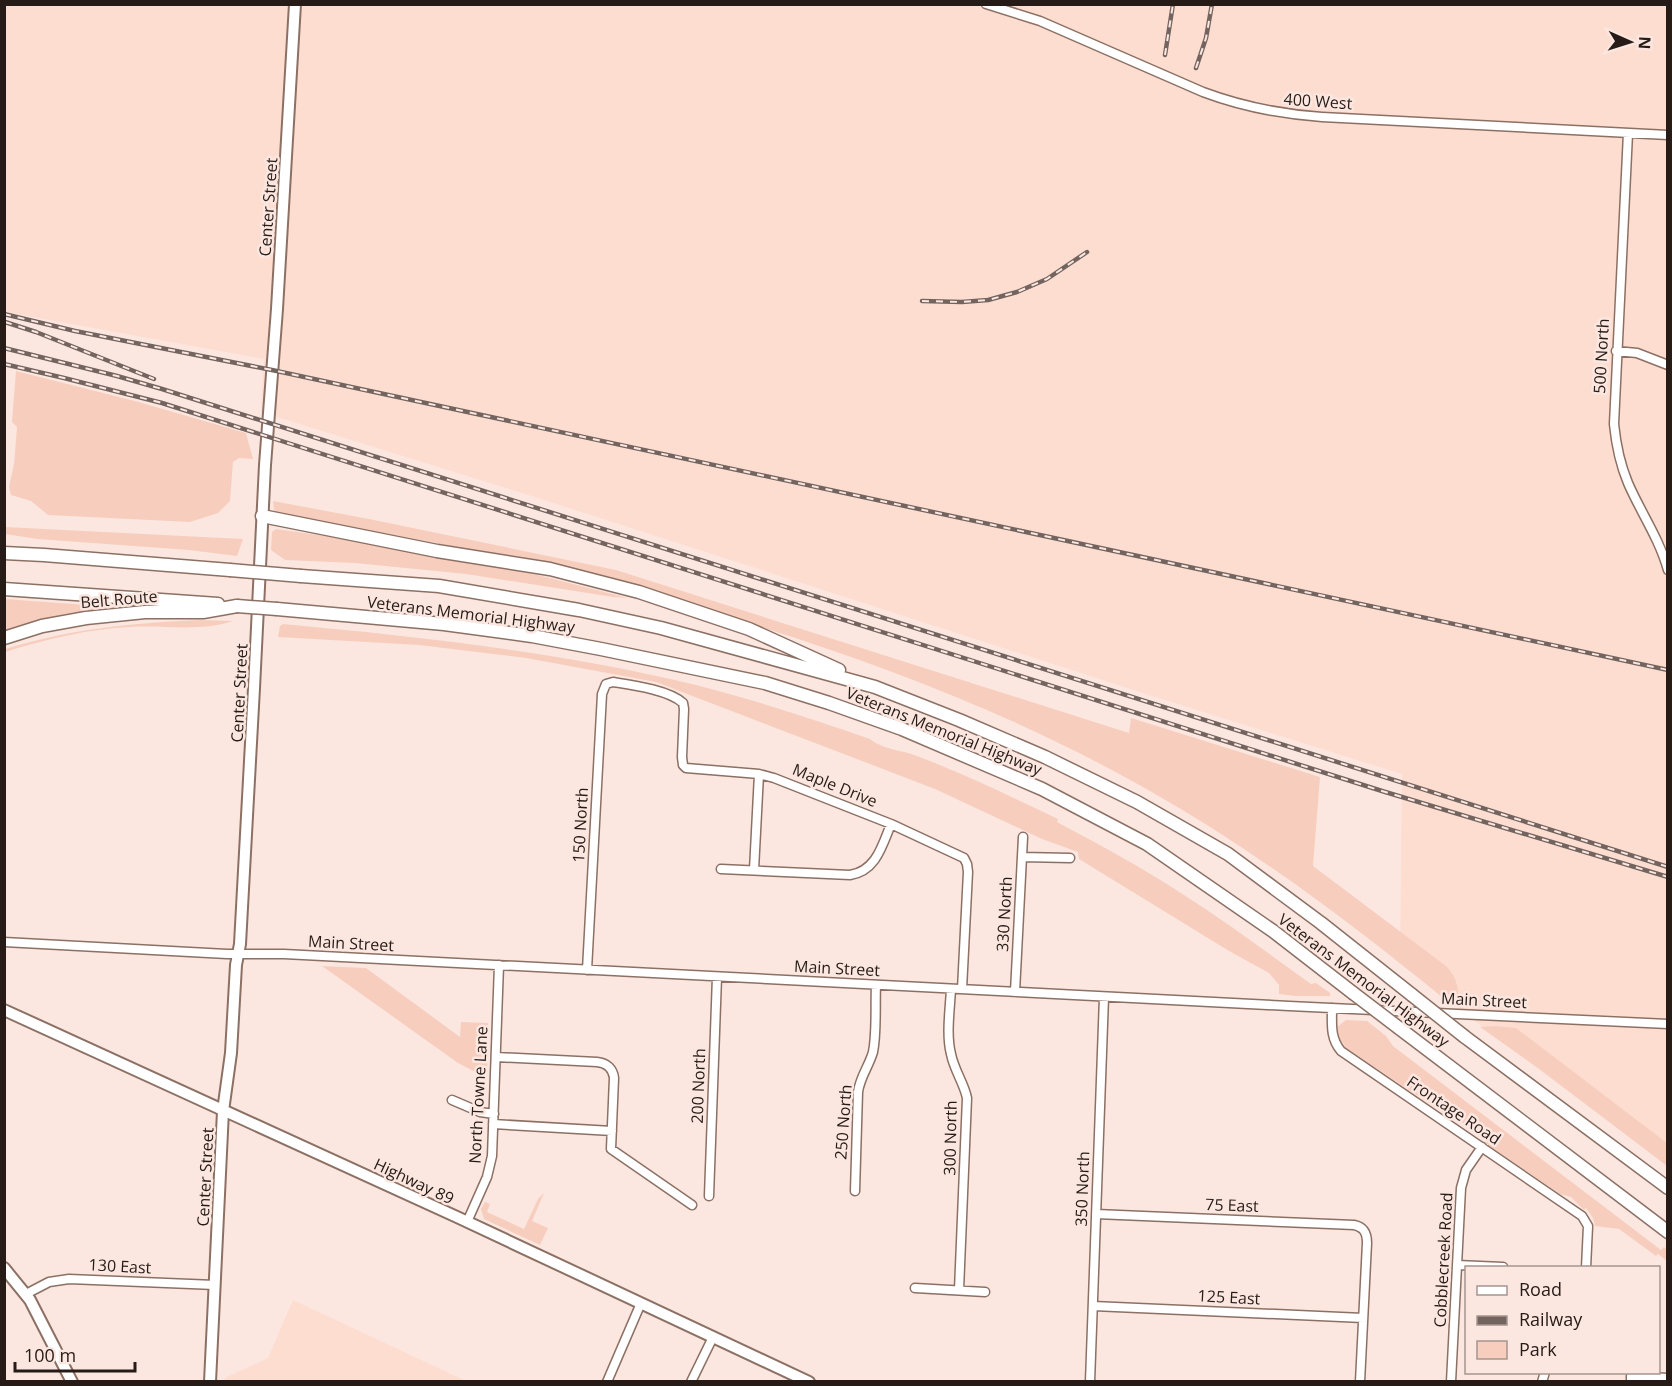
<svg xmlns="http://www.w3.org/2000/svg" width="1672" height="1386" viewBox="0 0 1672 1386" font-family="'Open Sans',sans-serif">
  <rect width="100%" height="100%" fill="#fbe7e0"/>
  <path fill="#fdddd0" d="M 4,5 L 1667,5 L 1667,1165 L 1489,1032 L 1400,962 L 1402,774 L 1146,694 L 538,498 L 261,412 L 264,359 L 5,312 Z
    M 293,1300 L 466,1381 L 225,1381 L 225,1378 L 268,1358 Z"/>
  <path fill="#f7cebe" d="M 16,371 L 135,401 L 246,433 L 253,459 L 239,458 L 233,462 L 230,501 L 218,513 L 190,522 L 48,515 L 31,501 L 11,495 L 9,487 L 14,464 L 17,427 L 12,422 Z
    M 273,501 L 369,519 L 616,570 L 1129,733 L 1131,718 L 1320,777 L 1313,866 L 1446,966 C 1454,974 1458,983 1458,995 L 1456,995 L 1452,1000 L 1448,1002 C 1354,925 1256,851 1150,791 C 981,695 795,632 608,584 C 524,562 439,541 353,528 C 340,526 283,520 276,513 C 273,510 274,505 273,501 Z
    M 5,527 L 243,539 L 237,556 L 189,550 L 37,539 L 5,534 Z
    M 276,529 L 396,546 L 534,574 L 628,598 L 613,597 L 466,574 L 355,563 L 285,560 L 271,550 L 272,532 Z
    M 5,599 L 114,607 L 64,614 L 5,630 Z
    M 201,620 L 233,621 C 201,632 164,625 131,627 C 88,629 46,639 5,652 L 5,649 C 70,629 132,623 201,620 Z
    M 283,624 C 422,637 561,652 696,685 C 755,700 813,719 870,739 C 884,750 902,750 917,756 C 965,774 1012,797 1058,819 L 1057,822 C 1100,845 1143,868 1184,895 C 1228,923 1269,954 1311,984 L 1316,983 L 1330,993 L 1330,996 L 1295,996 L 1279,994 L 1279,985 L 1269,973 L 1229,951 L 1079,859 L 1078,852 L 1042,839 L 935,789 L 656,682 L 526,658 L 419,645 L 278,637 L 280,626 Z
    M 322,966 L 366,968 L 460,1037 L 461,1022 L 488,1023 L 487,1078 L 458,1063 Z
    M 1346,1020 L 1367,1021 L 1386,1036 L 1393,1046 L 1661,1250 L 1664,1247 L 1667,1250 L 1667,1261 L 1658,1254 L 1656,1256 L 1619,1229 L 1595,1226 L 1593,1218 L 1586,1208 L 1584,1210 L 1571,1197 L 1560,1194 L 1488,1145 C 1481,1135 1470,1123 1457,1122 L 1346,1048 L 1339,1038 L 1337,1027 Z
    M 1495,1026 L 1516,1028 L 1667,1143 L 1667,1166 L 1538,1068 L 1480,1027 Z
    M 544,1193 L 532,1221 L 548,1228 L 540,1245 L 484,1219 L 481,1209 L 485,1202 L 490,1204 L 487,1212 L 524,1229 L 538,1199 Z"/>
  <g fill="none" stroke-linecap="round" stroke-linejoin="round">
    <defs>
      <path id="minor" d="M 986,4 L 1040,21 L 1203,92 C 1243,107 1279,114 1322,117 L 1668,135
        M 1628,133 L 1614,424 C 1616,444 1620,464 1628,483 C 1641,513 1659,538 1668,570
        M 1616,351 L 1637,353 L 1668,365
        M 1022,857 L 1070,858
        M 721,869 L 850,875 C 876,871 882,846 891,824
        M 754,870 L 759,774
        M 4,942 L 227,954 L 284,954 L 1289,1006 L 1668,1024
        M 587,970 L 602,694 L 606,684 L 613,682 C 632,685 669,690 683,703 L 684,709 L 682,757 L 683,765 L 686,768 L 759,774 L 774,778 L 891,824 L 964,858 L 967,864 L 968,872 L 962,989
        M 951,989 C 950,1009 946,1035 951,1054 C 954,1070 964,1083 967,1098 L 959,1290
        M 1015,992 L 1023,837
        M 1332,1008 C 1332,1024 1330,1038 1341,1051 L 1582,1216 L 1588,1226 L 1586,1268
        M 496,1057 L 597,1062 C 607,1063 613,1069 614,1078 L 611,1149 L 692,1205
        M 452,1100 L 480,1112 L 494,1114
        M 493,1124 L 612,1131
        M 855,1191 L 858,1092 C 860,1077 869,1066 873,1052 C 877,1032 875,1006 876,985
        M 709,1196 L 717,977
        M 1096,1214 L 1354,1225 C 1364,1227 1367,1233 1367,1243 L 1360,1382
        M 467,1222 L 487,1177 L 492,1156 L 499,965
        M 1457,1265 L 1503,1267
        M 915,1288 L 985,1292
        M 26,1294 L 49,1282 L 69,1279 L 215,1285
        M 1093,1306 L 1363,1318
        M 607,1382 L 641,1303
        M 691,1382 L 713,1337
        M 1090,1382 L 1104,997
        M 1451,1382 L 1461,1188 L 1466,1170 L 1482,1147
        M 1542,1382 L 1545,1372
        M 1631,1382 L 1631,1376 L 1668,1378"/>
      <path id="major" d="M 4,1010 L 457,1217 L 809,1382
        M 4,1268 L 30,1300 L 72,1382
        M 210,1382 L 223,1111 L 231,1053 L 236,965 L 240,944 L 254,688 L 265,465 L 277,309 L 295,4"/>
      <path id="highway" d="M 262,516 L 437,551 L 550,569 L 639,592 L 749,629 L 839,670
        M 4,553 L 44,555 L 230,570
        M 301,576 L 439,586 L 579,610 L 661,628 L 875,687 L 959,720 L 1045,757 L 1137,802 L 1228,854 L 1321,923 L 1412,995
        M 4,589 L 218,604
        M 277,609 L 444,624 L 532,636 L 601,649 L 765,683 L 829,703 L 902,729 L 1042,789 L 1147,844 L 1273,931 L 1353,993
        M 4,638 L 42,626 L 86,618 L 145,612 L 203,612 L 237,606
        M 1399,1028 L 1668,1232
        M 1465,1037 L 1668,1188"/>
    </defs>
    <use href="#minor" stroke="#8c7064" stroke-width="11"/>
    <use href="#major" stroke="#8c7064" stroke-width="14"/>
    <use href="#highway" stroke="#8c7064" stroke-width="15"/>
    <use href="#minor" stroke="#fff" stroke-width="8"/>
    <use href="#major" stroke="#fff" stroke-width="10"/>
    <use href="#highway" stroke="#fff" stroke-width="12"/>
    <defs>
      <path id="rail" d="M 1165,55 L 1173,4
        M 1196,68 L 1206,38 L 1212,4
        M 922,301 L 962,302 L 988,300 L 1017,292 L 1047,279 L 1087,252
        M 4,314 L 75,331 L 272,370 L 1668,670
        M 5,322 L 36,332 L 154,379
        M 4,348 L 117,376 L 162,389 L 1668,867
        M 4,364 L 64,378 L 162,403 L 1382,791 L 1668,877"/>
    </defs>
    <use href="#rail" stroke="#73645f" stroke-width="4.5"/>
    <use href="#rail" stroke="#fbe7e0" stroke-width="2" stroke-dasharray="7" stroke-linecap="butt"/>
    <defs>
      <path id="highway-bridge" d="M 230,570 L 301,576
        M 237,606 L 277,609
        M 1353,993 L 1399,1028
        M 1412,995 L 1465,1037"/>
    </defs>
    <use href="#highway-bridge" stroke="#8c7064" stroke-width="15" stroke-linecap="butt"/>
    <use href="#highway-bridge" stroke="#fff" stroke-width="12"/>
  </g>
  <g text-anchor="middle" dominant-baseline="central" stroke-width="5" stroke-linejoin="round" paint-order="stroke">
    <g font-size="16" fill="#261b16" stroke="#fbe7e0">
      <text transform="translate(1318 101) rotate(4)">400 West</text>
      <text transform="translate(268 207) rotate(-86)">Center Street</text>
      <text transform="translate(1601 356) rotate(-87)">500 North</text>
      <text transform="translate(119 599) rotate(-5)">Belt Route</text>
      <text transform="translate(471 614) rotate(7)">Veterans Memorial Highway</text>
      <text transform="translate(239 693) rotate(-87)">Center Street</text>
      <text transform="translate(944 731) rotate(22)">Veterans Memorial Highway</text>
      <text transform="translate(835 785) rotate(22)">Maple Drive</text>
      <text transform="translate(580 825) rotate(-87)">150 North</text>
      <text transform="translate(1004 914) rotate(-87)">330 North</text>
      <text transform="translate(351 943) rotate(3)">Main Street</text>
      <text transform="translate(837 968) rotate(3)">Main Street</text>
      <text transform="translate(1364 980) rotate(37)">Veterans Memorial Highway</text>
      <text transform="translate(1484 1000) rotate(3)">Main Street</text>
      <text transform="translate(698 1086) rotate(-88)">200 North</text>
      <text transform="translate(478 1095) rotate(-87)">North Towne Lane</text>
      <text transform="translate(1454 1110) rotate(34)">Frontage Road</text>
      <text transform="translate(843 1122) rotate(-86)">250 North</text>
      <text transform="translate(950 1138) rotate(-89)">300 North</text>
      <text transform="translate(205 1177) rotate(-87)">Center Street</text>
      <text transform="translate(414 1181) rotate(25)">Highway 89</text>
      <text transform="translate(1082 1189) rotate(-88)">350 North</text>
      <text transform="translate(1232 1205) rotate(2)">75 East</text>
      <text transform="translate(1443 1260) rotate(-87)">Cobblecreek Road</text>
      <text transform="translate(120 1266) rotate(3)">130 East</text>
      <text transform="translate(1229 1297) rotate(3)">125 East</text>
    </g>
  </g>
  <rect width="1672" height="1386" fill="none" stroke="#261b16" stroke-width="12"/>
  <rect x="1465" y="1266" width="195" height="108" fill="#fbe7e0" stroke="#a6958f" stroke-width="1.5"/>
  <rect x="1477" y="1286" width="30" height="9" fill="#ffffff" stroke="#a6958f" stroke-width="1.5"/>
  <text x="1519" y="1296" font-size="18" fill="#261b16">Road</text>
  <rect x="1477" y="1316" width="30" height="9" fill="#73645f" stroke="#a6958f" stroke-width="1.5"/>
  <text x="1519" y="1326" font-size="18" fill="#261b16">Railway</text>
  <rect x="1477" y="1341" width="30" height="18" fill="#f7cebe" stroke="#a6958f" stroke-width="1.5"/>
  <text x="1519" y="1356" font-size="18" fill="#261b16">Park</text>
  <g transform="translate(1630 42) rotate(93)" stroke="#fbe7e0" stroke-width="4.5" paint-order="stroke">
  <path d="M0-4.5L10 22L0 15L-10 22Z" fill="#261b16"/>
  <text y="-9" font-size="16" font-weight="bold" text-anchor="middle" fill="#261b16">N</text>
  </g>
  <path d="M15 1362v9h120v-9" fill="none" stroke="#261b16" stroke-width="3"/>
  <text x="24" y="1362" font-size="18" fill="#261b16" stroke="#fbe7e0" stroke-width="4.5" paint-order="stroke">100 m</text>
</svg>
